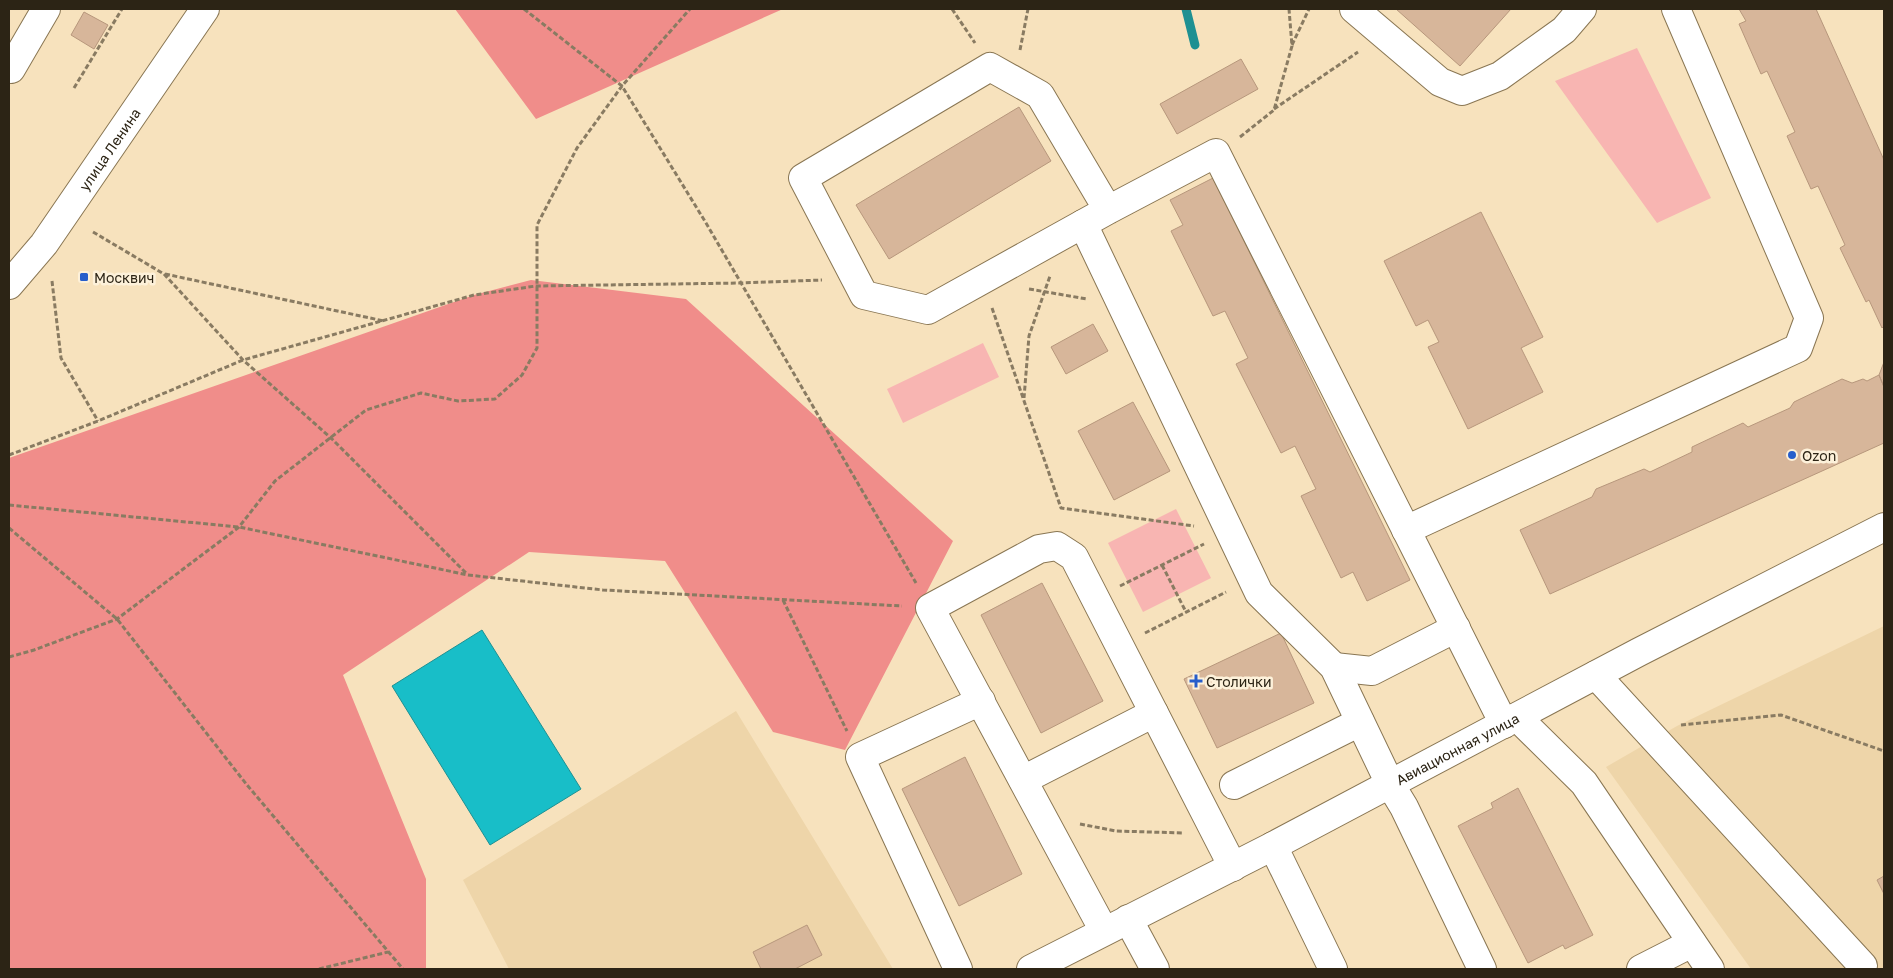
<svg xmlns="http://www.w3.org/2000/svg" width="1893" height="978" viewBox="0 0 1893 978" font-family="'Golos Text',sans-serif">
  <rect width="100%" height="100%" fill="#f7e2bd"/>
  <path fill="#eed5a9" d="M 1884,626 L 1884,969 L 1751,969 L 1606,767 L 1677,726 Z
    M 736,711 L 893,969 L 509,969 L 463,880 Z"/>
  <path fill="#f8b5b2" d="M 1637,48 L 1711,198 L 1657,223 L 1555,81 Z
    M 983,343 L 999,377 L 903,423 L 887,389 Z
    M 1176,509 L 1211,578 L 1143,612 L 1108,543 Z"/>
  <path fill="#f08d8a" d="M 455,9 L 783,9 L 536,119 Z
    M 531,280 L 686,299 L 953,541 L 845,750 L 773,732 L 665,561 L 529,552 L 343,675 L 426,879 L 426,969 L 9,969 L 9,458 L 474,295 Z"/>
  <path fill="#18bec8" stroke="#1e9092" d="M 482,630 L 581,789 L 490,845 L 392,686 Z"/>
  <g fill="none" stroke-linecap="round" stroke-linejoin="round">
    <path stroke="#1e9092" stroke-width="9" d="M 1186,9 L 1195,45"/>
  </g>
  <path fill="#d7b69a" stroke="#b7977c" d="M 1396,9 L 1511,9 L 1460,66 Z
    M 1739,9 L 1816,9 L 1884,160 L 1884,326 L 1882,328 L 1869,300 L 1866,302 L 1840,248 L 1845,245 L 1818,186 L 1811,189 L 1787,136 L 1795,132 L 1767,71 L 1761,74 L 1739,24 L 1746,21 Z
    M 84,12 L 108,25 L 94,49 L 71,35 Z
    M 1241,59 L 1258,89 L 1177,134 L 1160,104 Z
    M 1019,107 L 1051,161 L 889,259 L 856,205 Z
    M 1213,178 L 1410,580 L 1367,601 L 1353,572 L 1341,578 L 1301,496 L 1316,489 L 1295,446 L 1281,453 L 1236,364 L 1248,358 L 1225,311 L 1213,316 L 1171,231 L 1183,225 L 1170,200 Z
    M 1481,212 L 1543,337 L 1521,348 L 1543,392 L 1468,429 L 1428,347 L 1439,342 L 1428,320 L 1416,326 L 1384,261 Z
    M 1093,324 L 1108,351 L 1066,374 L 1051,347 Z
    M 1884,362 L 1884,387 L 1879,375 Z
    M 1879,375 L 1884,387 L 1884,443 L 1550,594 L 1520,530 L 1592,497 L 1596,489 L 1644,469 L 1650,472 L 1692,452 L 1692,447 L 1743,423 L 1748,427 L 1790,408 L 1794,402 L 1842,379 L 1852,383 L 1863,379 L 1867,381 Z
    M 1133,402 L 1170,471 L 1114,500 L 1078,431 Z
    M 1042,583 L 1103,701 L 1041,733 L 981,615 Z
    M 1281,633 L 1314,703 L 1217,748 L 1184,679 Z
    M 965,757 L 1022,874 L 959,906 L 902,789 Z
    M 1518,788 L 1593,935 L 1565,949 L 1563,945 L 1528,963 L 1458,826 L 1493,808 L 1491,803 Z
    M 1884,876 L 1884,894 L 1877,880 Z
    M 807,925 L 822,955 L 795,969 L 761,969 L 753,952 Z"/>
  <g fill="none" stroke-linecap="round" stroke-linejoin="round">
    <defs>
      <g id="minor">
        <path d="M 1354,9 L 1440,82 L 1462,91 L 1500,76 L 1564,30 L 1582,9"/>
        <path d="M 11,69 L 46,9"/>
        <path d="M 1108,210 L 1040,95 L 990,67 L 803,178 L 864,295 L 928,310 L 1108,210 L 1216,153 L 1504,724"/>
        <path d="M 1083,224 L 1259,593 L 1334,667 L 1390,784 L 1404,807 L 1482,969"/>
        <path d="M 1406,530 L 1798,348 L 1809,318 L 1676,9"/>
        <path d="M 1334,667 L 1372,671 L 1456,628"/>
        <path d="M 1596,675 L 1863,966 L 1861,969"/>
        <path d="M 1517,717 L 1584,783 L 1710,969"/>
        <path d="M 1023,780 L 1154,713"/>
        <path d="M 1234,785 L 1360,722"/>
        <path d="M 1273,846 L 1333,969"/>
        <path d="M 1128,919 L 1155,969"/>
        <path d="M 1104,931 L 930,608 L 1039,549 L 1057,546 L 1074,557 L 1233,867"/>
        <path d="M 958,969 L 860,757 L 981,701"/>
        <path id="s1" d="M 1031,969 L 1273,846 L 1639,652 L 1884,527"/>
        <path d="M 1641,969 L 1692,943"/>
      </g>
      <g id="major">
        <path id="s2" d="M 9,285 L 44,244 L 205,9"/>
      </g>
    </defs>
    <use href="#minor" stroke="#897653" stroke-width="30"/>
    <use href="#major" stroke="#897653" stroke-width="30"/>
    <path stroke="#897b62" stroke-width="3" stroke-dasharray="5 2.5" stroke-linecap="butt" d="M 524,9 L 622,86 L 706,223 L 916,583
      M 952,9 L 975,43
      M 1292,45 L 1309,9
      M 1020,50 L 1028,9
      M 74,88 L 122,9
      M 1274,109 L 1358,52
      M 1240,137 L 1274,110 L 1292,46 L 1289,9
      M 93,232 L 164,274 L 243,360 L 331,438 L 467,574
      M 165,274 L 384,321
      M 52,281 L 61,358 L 98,421
      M 1029,289 L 1087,299
      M 992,308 L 1061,508 L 1194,526
      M 1024,398 L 1029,336 L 1050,276
      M 9,455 L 98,421 L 243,360 L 474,295 L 536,286 L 740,283 L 822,280
      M 9,505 L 239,527 L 468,575 L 603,590 L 902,606
      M 9,528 L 117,619 L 247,785 L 403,969
      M 1162,565 L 1186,612
      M 1120,586 L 1204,544
      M 783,600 L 847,731
      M 1145,633 L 1226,592
      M 9,657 L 34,650 L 117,619 L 239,527 L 275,481 L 366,410 L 421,393 L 458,401 L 495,399 L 522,375 L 537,348 L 537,225 L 577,148 L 622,86 L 690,9
      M 1681,725 L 1781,715 L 1884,751
      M 1080,824 L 1116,831 L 1183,833
      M 319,969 L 388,952"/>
    <use href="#minor" stroke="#fff" stroke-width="28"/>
    <use href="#major" stroke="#fff" stroke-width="28"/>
  </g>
  <g fill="#275ecb" stroke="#fdf1da" stroke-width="2">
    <rect x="79" y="272" width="10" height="10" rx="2.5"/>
    <circle cx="1792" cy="455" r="5"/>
    <path d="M1193.5 673.5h5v5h5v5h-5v5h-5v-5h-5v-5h5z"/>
  </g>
  <g text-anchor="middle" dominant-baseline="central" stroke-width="5" stroke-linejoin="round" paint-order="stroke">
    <g font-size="14" fill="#2c2415" stroke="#fdf1da">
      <text stroke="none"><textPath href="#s2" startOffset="169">улица Ленина</textPath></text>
      <text stroke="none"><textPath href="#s1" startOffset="480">Авиационная улица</textPath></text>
    </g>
    <g font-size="14" fill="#2c2415" stroke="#fdf1da" text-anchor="start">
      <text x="94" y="277">Москвич</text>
      <text x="1802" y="455">Ozon</text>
      <text x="1206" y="681">Столички</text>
    </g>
  </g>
  <rect width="1893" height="978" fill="none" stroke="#2c2415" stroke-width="20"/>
</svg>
